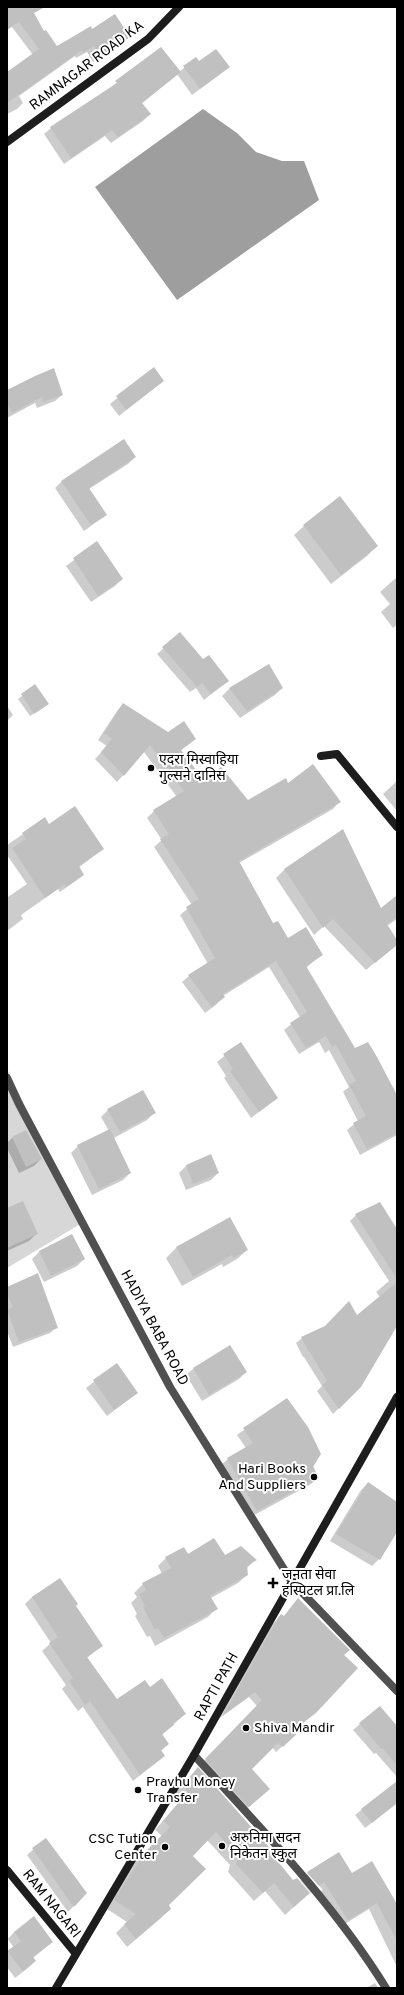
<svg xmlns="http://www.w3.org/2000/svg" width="404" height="1995" viewBox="0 0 404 1995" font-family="Overpass,'Noto Sans Devanagari',sans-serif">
  <rect width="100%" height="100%" fill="#fff"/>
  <path fill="#d7d7d7" d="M 7,1069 L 82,1223 L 7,1268 Z"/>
  <path fill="#9e9e9e" d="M 203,109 L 237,133 L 256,152 L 282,161 L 304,161 L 319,200 L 177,300 L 95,187 Z"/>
  <path fill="#0003" d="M 7,7 L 29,7 L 43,33 L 57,47 L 92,30 L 129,37 L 123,43 L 93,62 L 87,52 L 76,58 L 75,56 L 19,96 L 23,103 L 17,109 L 7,114 L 7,73 L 33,55 L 12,27 L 7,30 Z
    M 161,48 L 179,72 L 196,58 L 199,63 L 229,67 L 192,95 L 177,74 L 141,104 L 150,114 L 143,121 L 111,143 L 105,136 L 64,164 L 44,134 L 51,128 L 109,89 Z
    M 154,368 L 163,381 L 119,416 L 110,404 Z
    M 7,391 L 62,395 L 55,401 L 37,408 L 35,403 L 7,418 Z
    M 135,457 L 128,464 L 89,489 L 106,515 L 84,531 L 55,488 L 62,481 Z
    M 304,526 L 377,546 L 367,556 L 331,584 L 294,535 Z
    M 97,543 L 122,579 L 115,586 L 91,602 L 66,566 Z
    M 397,577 L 397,625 L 393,628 L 381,612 L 390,604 L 380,592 Z
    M 180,634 L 203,661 L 227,681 L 204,700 L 196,688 L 190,692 L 157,654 Z
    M 268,665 L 282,688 L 275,695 L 240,718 L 222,696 L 229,689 Z
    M 35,686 L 44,707 L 30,716 L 18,699 Z
    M 123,704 L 168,734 L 195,739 L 180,751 L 202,781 L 248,801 L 288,784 L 339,802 L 333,809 L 239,863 L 273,925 L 288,939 L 321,955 L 306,968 L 355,1050 L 397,1097 L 397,1135 L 360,1155 L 347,1130 L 358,1121 L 343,1092 L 349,1087 L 329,1050 L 325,1053 L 319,1042 L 299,1054 L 284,1030 L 300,1017 L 269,967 L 223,996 L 217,1004 L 205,1013 L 182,982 L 189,976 L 208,964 L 180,915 L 192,905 L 154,847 L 162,840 L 147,818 L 154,811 L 177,797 L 144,752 L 117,782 L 95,759 L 107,746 L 98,740 L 117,711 Z
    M 7,706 L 13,715 L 7,721 Z
    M 397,781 L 397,811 L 383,794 Z
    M 45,819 L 49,825 L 103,849 L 78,868 L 83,874 L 77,880 L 60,892 L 58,889 L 21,915 L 23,919 L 7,931 L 7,896 L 8,897 L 27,884 L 7,855 L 7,845 Z
    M 342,831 L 380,910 L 397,897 L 397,919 L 387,926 L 397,944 L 366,970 L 324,926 L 314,935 L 276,878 L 284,870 Z
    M 240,1043 L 277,1098 L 251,1118 L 224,1078 L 226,1076 L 217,1062 Z
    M 108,1110 L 154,1113 L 147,1120 L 114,1138 L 130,1173 L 123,1180 L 92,1195 L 71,1153 L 78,1146 L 109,1131 L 101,1117 Z
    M 26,1131 L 41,1159 L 34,1166 L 19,1173 L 7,1148 L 7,1143 L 12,1138 Z
    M 211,1156 L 218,1173 L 211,1180 L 186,1190 L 179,1173 L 186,1166 Z
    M 7,1209 L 36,1234 L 29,1241 L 7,1251 Z
    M 356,1215 L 397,1230 L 397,1325 L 360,1387 L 333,1414 L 317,1391 L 322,1386 L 304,1357 L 303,1357 L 296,1343 L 302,1338 L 357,1316 L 380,1297 L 376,1292 L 389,1281 L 350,1221 Z
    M 229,1218 L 247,1250 L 237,1259 L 223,1267 L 222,1264 L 182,1286 L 166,1258 L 176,1248 Z
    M 71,1235 L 84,1259 L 77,1266 L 44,1282 L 32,1259 L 39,1252 Z
    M 7,1288 L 57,1327 L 50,1333 L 13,1347 L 7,1331 Z
    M 230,1346 L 246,1372 L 239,1379 L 202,1401 L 186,1375 L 193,1369 Z
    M 117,1364 L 137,1393 L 107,1416 L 86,1388 Z
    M 287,1399 L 318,1478 L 311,1484 L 251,1517 L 221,1465 L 228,1459 L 246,1448 L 237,1435 Z
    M 368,1483 L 397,1503 L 397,1529 L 379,1559 L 372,1566 L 330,1541 L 361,1490 Z
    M 188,1555 L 224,1557 L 255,1560 L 247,1568 L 247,1575 L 238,1583 L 211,1598 L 216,1609 L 208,1617 L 155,1646 L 150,1636 L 147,1637 L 135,1616 L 137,1614 L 131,1603 L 137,1597 L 134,1593 L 143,1584 L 162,1574 L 158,1566 L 166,1558 Z
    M 60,1579 L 75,1606 L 102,1645 L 87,1658 L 116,1700 L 150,1688 L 185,1714 L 162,1735 L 168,1744 L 161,1751 L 164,1756 L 133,1781 L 83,1707 L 78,1711 L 62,1689 L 66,1685 L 42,1651 L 51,1643 L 25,1604 L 32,1597 Z
    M 295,1603 L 343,1656 L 315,1713 L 301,1725 L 297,1733 L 276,1752 L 272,1747 L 251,1769 L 263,1794 L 243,1812 L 200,1765 L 257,1706 L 249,1697 L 220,1718 L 272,1625 L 281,1615 L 284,1617 Z
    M 379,1707 L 397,1728 L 397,1777 L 376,1753 L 374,1754 L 353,1730 Z
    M 198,1769 L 293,1881 L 309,1893 L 285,1915 L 265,1891 L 254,1901 L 228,1872 L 230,1865 L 207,1840 L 192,1856 L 162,1917 L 127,1947 L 116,1933 L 127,1922 L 107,1909 L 136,1861 L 162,1836 L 155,1830 L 180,1801 L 176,1796 L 176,1792 Z
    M 397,1782 L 397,1803 L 365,1828 L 355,1815 Z
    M 45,1839 L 86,1893 L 68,1912 L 27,1855 Z
    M 339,1854 L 351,1875 L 397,1907 L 397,1967 L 369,1909 L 340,1927 L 317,1888 L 311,1893 L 300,1880 L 307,1874 L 321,1891 L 323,1890 L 307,1873 Z
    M 14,1932 L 52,1942 L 33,1958 L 35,1961 L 28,1968 L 15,1978 L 7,1967 L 7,1953 L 14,1948 L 8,1939 Z
    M 375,1983 L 378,1988 L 366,1988 Z"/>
  <path fill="#c0c0c0" d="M 7,7 L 45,7 L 34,13 L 44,31 L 46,30 L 57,46 L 91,26 L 92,29 L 115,14 L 130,37 L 99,56 L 94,46 L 83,53 L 82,50 L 7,103 L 7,72 L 39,49 L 19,22 L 7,29 Z
    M 161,47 L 181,72 L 142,103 L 151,114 L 118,137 L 112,130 L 71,158 L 50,127 L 117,83 L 115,81 Z
    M 216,49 L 230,67 L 200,89 L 183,66 L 196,57 L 199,61 Z
    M 154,367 L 164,381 L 126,410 L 116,396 Z
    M 54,368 L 63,395 L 43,402 L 42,397 L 12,413 L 7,403 L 7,390 L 35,376 Z
    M 124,439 L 136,457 L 89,488 L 107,515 L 91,525 L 61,481 Z
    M 340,496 L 378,546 L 341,575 L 303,525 Z
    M 97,541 L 123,579 L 98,596 L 73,558 Z
    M 180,632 L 203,659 L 209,655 L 229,681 L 211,694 L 202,683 L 197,687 L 162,647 Z
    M 269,664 L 283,688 L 247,711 L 229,688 Z
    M 35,684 L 49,704 L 34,714 L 21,694 Z
    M 123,703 L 168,732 L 184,721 L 196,739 L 181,750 L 203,779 L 221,767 L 248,800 L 286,778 L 288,783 L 313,764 L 341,802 L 239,861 L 273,923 L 278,921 L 288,938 L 306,927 L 323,955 L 306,966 L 355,1048 L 368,1042 L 377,1057 L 397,1095 L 397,1133 L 367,1149 L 353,1123 L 366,1116 L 349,1085 L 356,1081 L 336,1045 L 332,1047 L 326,1036 L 306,1048 L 290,1023 L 307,1012 L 276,961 L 223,994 L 225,997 L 212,1007 L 188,975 L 215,958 L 186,907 L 199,899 L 160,839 L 169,834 L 153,810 L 184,791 L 150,745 L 124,776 L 101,752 L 112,739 L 104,733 Z
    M 75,806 L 104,849 L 79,866 L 84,875 L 66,887 L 65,884 L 45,898 L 12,848 L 26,839 L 22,833 L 45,817 L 49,824 Z
    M 343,829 L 381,908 L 397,895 L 397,917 L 387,924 L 397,940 L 397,945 L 375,963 L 333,919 L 323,928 L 284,869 Z
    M 241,1042 L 278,1098 L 259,1112 L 230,1071 L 233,1069 L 223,1054 Z
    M 143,1090 L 156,1113 L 120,1132 L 107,1109 Z
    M 110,1129 L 131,1173 L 99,1189 L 77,1145 Z
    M 26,1130 L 42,1159 L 26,1167 L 12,1137 Z
    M 211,1154 L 219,1173 L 193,1184 L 186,1165 Z
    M 23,1201 L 38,1234 L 7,1248 L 7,1208 Z
    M 380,1202 L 397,1229 L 397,1279 L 355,1214 Z
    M 230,1217 L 248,1250 L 234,1258 L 232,1255 L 193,1277 L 176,1247 Z
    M 72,1234 L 85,1259 L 51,1276 L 39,1251 Z
    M 38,1273 L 58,1328 L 19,1342 L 7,1310 L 13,1307 L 7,1294 L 7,1287 Z
    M 397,1282 L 397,1326 L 361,1387 L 339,1409 L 322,1385 L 327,1381 L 310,1352 L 309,1352 L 301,1337 L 325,1326 L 349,1301 L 357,1315 Z
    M 230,1345 L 247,1372 L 209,1395 L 193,1368 Z
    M 117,1363 L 138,1393 L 114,1410 L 93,1380 Z
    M 287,1398 L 308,1427 L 321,1454 L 313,1467 L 319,1478 L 257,1511 L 227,1458 L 253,1443 L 243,1428 Z
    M 368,1482 L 397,1502 L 397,1532 L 380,1560 L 336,1534 Z
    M 214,1538 L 225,1555 L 241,1546 L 257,1560 L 247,1566 L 248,1575 L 210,1596 L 218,1609 L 164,1638 L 158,1628 L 155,1630 L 143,1607 L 145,1606 L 139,1594 L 146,1590 L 142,1583 L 171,1568 L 165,1557 L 184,1547 L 188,1554 Z
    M 60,1578 L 78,1604 L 76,1606 L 103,1646 L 87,1657 L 117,1699 L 145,1680 L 150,1687 L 162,1678 L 186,1714 L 173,1723 L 174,1725 L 162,1734 L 169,1744 L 161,1750 L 165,1756 L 140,1775 L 90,1701 L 85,1705 L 69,1681 L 73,1678 L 49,1643 L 58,1637 L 32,1597 Z
    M 298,1598 L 350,1650 L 344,1655 L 358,1668 L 316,1713 L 301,1724 L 304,1727 L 283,1747 L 278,1743 L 252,1769 L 270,1789 L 249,1807 L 205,1759 L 262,1700 L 255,1692 L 223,1715 L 278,1618 L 281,1614 L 284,1616 Z
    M 380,1706 L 397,1726 L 397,1765 L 382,1748 L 381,1749 L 359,1723 Z
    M 198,1767 L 277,1856 L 275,1858 L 293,1880 L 297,1878 L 310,1893 L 294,1907 L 274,1883 L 263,1893 L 236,1864 L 238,1856 L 216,1832 L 193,1856 L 206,1869 L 169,1905 L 171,1909 L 136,1939 L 124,1924 L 136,1914 L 114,1900 L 145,1852 L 170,1827 L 163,1821 L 188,1792 L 183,1785 Z
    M 397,1781 L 397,1803 L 372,1823 L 361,1809 Z
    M 46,1838 L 87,1893 L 74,1907 L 32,1848 Z
    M 339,1852 L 352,1873 L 372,1861 L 397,1904 L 397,1941 L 377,1903 L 348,1920 L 324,1882 L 319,1886 L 307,1872 Z
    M 34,1916 L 53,1942 L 33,1957 L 36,1961 L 23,1971 L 7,1951 L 21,1941 L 14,1932 Z"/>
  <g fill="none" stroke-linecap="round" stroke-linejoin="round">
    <path stroke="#505050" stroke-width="8" d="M 7,1078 L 19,1104 L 170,1387 L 292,1582 L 397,1691
      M 194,1755 C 263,1831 332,1901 386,1988"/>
    <path stroke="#1d1d1d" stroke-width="8" d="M 7,142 L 148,39 L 179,7
      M 321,756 L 337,754 L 397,827
      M 7,1870 L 76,1954
      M 56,1988 L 194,1755 L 397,1397"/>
  </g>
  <g fill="#000" stroke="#fff" stroke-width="1.5">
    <circle cx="151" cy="768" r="4"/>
    <circle cx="314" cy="1477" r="4"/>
    <path d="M271 1577h4v4h4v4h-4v4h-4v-4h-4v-4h4z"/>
    <circle cx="246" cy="1728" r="4"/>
    <circle cx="138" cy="1790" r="4"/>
    <circle cx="222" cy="1846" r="4"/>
    <circle cx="165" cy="1847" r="4"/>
  </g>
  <g text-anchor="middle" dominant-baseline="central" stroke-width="4" stroke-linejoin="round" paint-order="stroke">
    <g font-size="14" fill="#000" stroke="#fff">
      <text transform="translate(87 66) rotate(-37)">RAMNAGAR ROAD KA</text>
      <text transform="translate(154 1328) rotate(62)">HADIYA BABA ROAD</text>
      <text transform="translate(217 1687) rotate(-61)">RAPTI PATH</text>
      <text transform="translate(51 1904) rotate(51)">RAM NAGARI</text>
    </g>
    <g font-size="14" fill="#000" stroke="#fff" text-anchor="start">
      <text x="159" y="760">एदरा मिस्वाहिया<tspan x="159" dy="16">गुल्सने दानिस</tspan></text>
      <text x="306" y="1469" text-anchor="end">Hari Books<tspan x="306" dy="16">And Suppliers</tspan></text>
      <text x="282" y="1575">जनता सेवा<tspan x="282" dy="16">हस्पिटल प्रा.लि</tspan></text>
      <text x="254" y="1728">Shiva Mandir</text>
      <text x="146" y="1782">Pravhu Money<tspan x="146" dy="16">Transfer</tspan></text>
      <text x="230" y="1838">अरुनिमा सदन<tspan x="230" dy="16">निकेतन स्कुल</tspan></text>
      <text x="157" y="1839" text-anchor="end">CSC Tution<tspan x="157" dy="16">Center</tspan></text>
    </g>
  </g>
  <rect width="404" height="1995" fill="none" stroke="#000000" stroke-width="16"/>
</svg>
